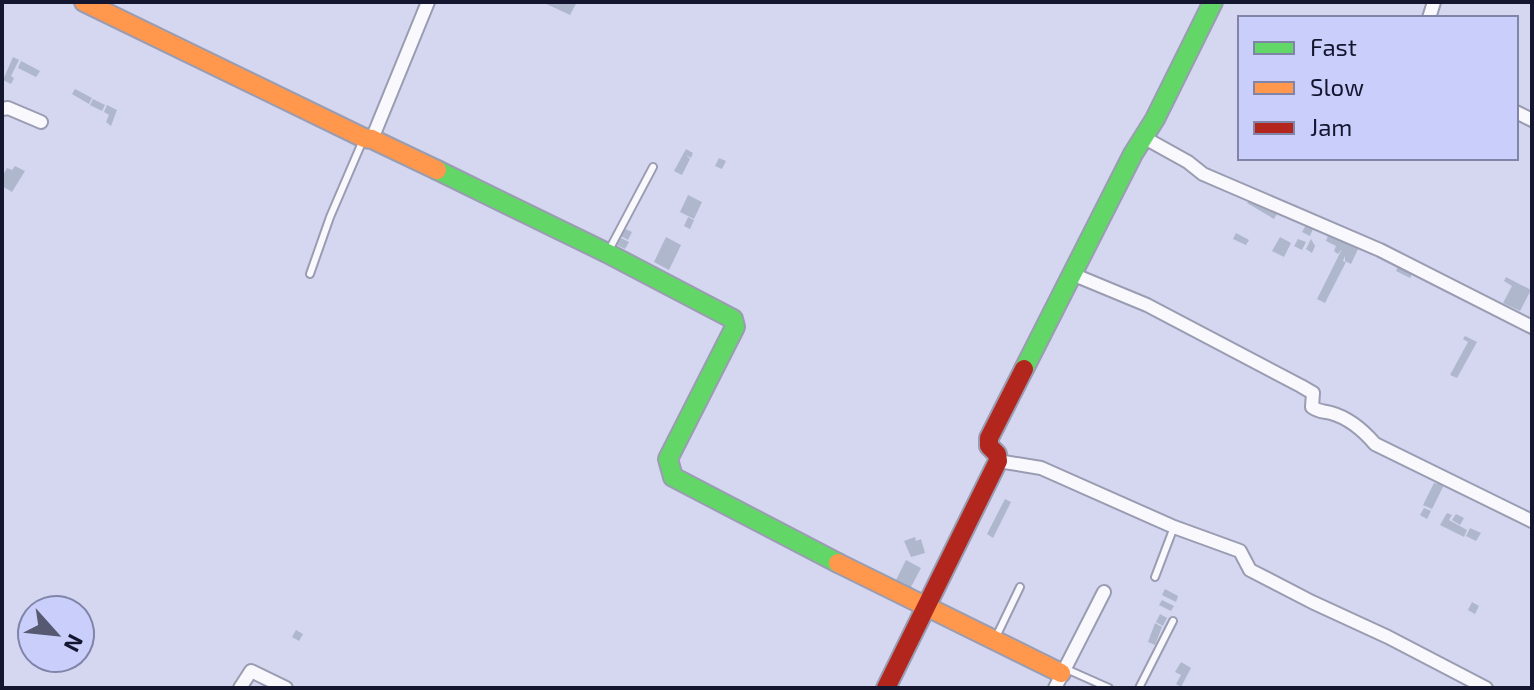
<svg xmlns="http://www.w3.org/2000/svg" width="1534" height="690" viewBox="0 0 1534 690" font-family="'Exo 2',sans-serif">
  <rect width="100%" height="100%" fill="#d4d7ef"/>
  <path fill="#afb7cd" d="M 542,2 L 561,2 L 568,7 L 561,2 L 577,2 L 570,15 Z
    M 13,57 L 19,60 L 11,76 L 14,78 L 11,84 L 3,80 Z
    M 21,61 L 40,71 L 36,77 L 18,68 Z
    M 75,89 L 92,98 L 89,104 L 72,94 Z
    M 93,99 L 105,105 L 102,111 L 90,105 Z
    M 107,105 L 117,110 L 111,126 L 106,122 L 109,115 L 104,112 Z
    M 686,149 L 693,153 L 691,158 L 686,155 L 690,159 L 682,175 L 674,171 Z
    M 719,158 L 726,161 L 722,169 L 715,166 Z
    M 15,166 L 25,171 L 12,192 L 2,186 L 2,177 L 7,168 L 12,170 Z
    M 688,195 L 702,202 L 694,219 L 680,212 Z
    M 1250,199 L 1278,212 L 1274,219 L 1247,203 Z
    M 688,217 L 694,220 L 690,229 L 684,226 Z
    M 1306,225 L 1313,229 L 1310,236 L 1302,232 Z
    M 623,228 L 632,232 L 628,240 L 619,235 Z
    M 1236,233 L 1249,240 L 1246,245 L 1233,239 Z
    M 1329,233 L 1359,247 L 1351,264 L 1345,261 L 1345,256 L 1343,261 L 1346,262 L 1325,303 L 1317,299 L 1342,249 L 1338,254 L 1334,251 L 1336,246 L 1326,241 Z
    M 666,237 L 681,245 L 669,270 L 654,262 Z
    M 1280,237 L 1291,243 L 1284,257 L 1272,251 Z
    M 621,238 L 629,242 L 625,249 L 617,245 Z
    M 1298,239 L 1306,242 L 1302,250 L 1294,246 Z
    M 1311,239 L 1315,246 L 1312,253 L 1306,249 Z
    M 1399,264 L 1414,271 L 1410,278 L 1396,271 Z
    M 1506,277 L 1531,290 L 1520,311 L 1503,303 L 1512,286 L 1504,281 Z
    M 1465,336 L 1477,342 L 1457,378 L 1450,375 L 1468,342 L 1463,339 Z
    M 1439,480 L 1445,483 L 1432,509 L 1423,505 L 1434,483 L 1437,484 Z
    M 1005,499 L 1011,502 L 993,538 L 987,534 Z
    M 1424,508 L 1431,511 L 1427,519 L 1420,515 Z
    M 1447,513 L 1452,515 L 1449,520 L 1467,530 L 1464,537 L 1440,525 Z
    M 1456,514 L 1464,518 L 1460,525 L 1452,520 Z
    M 1470,528 L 1481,533 L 1476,541 L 1466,536 Z
    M 915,537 L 916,541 L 921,539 L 925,553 L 911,557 L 904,541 Z
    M 906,560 L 921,568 L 910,589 L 895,582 Z
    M 1165,589 L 1178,596 L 1176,602 L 1162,595 Z
    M 1162,600 L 1174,606 L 1171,611 L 1159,605 Z
    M 1472,602 L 1479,606 L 1475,614 L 1468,610 Z
    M 1160,614 L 1167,618 L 1163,626 L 1156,622 Z
    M 1155,623 L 1162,627 L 1155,645 L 1148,642 Z
    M 296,630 L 303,634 L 299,641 L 292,637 Z
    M 1181,662 L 1191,668 L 1181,687 L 1176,684 L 1181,675 L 1175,672 Z"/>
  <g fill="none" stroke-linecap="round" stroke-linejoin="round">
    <defs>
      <path id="lane" d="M 609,250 L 653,167
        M 310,274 L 330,217 L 363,140
        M 1155,577 L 1174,527
        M 996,637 L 1020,587
        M 1064,668 L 1109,688
        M 1139,688 L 1173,621"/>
      <path id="street" d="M 1429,18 L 1434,2
        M 2,109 L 8,108 L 41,122
        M 1516,112 L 1532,120
        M 1143,137 L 1188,162 L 1203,174 L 1380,250 L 1532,327
        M 372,139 L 428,2
        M 1072,274 L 1147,305 L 1301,386 L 1313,393 L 1312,407 C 1319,412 1323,411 1331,413 C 1349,418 1363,430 1375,444 L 1532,521
        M 998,461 L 1041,468 L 1174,527 L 1240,551 L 1250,570 L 1312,602 L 1388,637 L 1486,688
        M 240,688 L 251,671 L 286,688
        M 1055,688 L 1104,592"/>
      <path id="fast" d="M 437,170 L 607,253 L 733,319 L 735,327 L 668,459 L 673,477 L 838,563
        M 1024,369 L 1133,154 L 1155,119 L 1213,2"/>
      <path id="slow" d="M 84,2 L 364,138 L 372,139 L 437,170
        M 838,563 L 1061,673"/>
      <path id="jam" d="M 886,688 L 998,461 L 997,454 L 989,446 L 989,438 L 1024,369"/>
    </defs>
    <use href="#lane" stroke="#9a9cb2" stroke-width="10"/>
    <use href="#street" stroke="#9a9cb2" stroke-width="16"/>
    <use href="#fast" stroke="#9a9cb2" stroke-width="22"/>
    <use href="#slow" stroke="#9a9cb2" stroke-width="22"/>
    <use href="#jam" stroke="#9a9cb2" stroke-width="22"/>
    <use href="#lane" stroke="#f9f9fd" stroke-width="6"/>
    <use href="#street" stroke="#f9f9fd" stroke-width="12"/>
    <use href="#fast" stroke="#63d668" stroke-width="18"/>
    <use href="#slow" stroke="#ff974d" stroke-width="18"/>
    <use href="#jam" stroke="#b3261e" stroke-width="18"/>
  </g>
  <rect width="1534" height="690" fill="none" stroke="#14152f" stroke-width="8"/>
  <rect x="1238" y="16" width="280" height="144" fill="#c9cefa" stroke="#8184a9" stroke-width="2"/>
  <rect x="1254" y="42" width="40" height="12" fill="#63d668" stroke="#8184a9" stroke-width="2"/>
  <text x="1310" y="56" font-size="24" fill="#14152f">Fast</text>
  <rect x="1254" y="82" width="40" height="12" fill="#ff974d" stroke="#8184a9" stroke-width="2"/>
  <text x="1310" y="96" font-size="24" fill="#14152f">Slow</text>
  <rect x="1254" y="122" width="40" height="12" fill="#b3261e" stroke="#8184a9" stroke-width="2"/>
  <text x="1310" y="136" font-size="24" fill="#14152f">Jam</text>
  <g transform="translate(56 634) rotate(117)"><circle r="38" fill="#c9cefa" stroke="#8184a9" stroke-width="2"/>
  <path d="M0-6L14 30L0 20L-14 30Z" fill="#575972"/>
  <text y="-12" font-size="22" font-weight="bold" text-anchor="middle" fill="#14152f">N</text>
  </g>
</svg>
